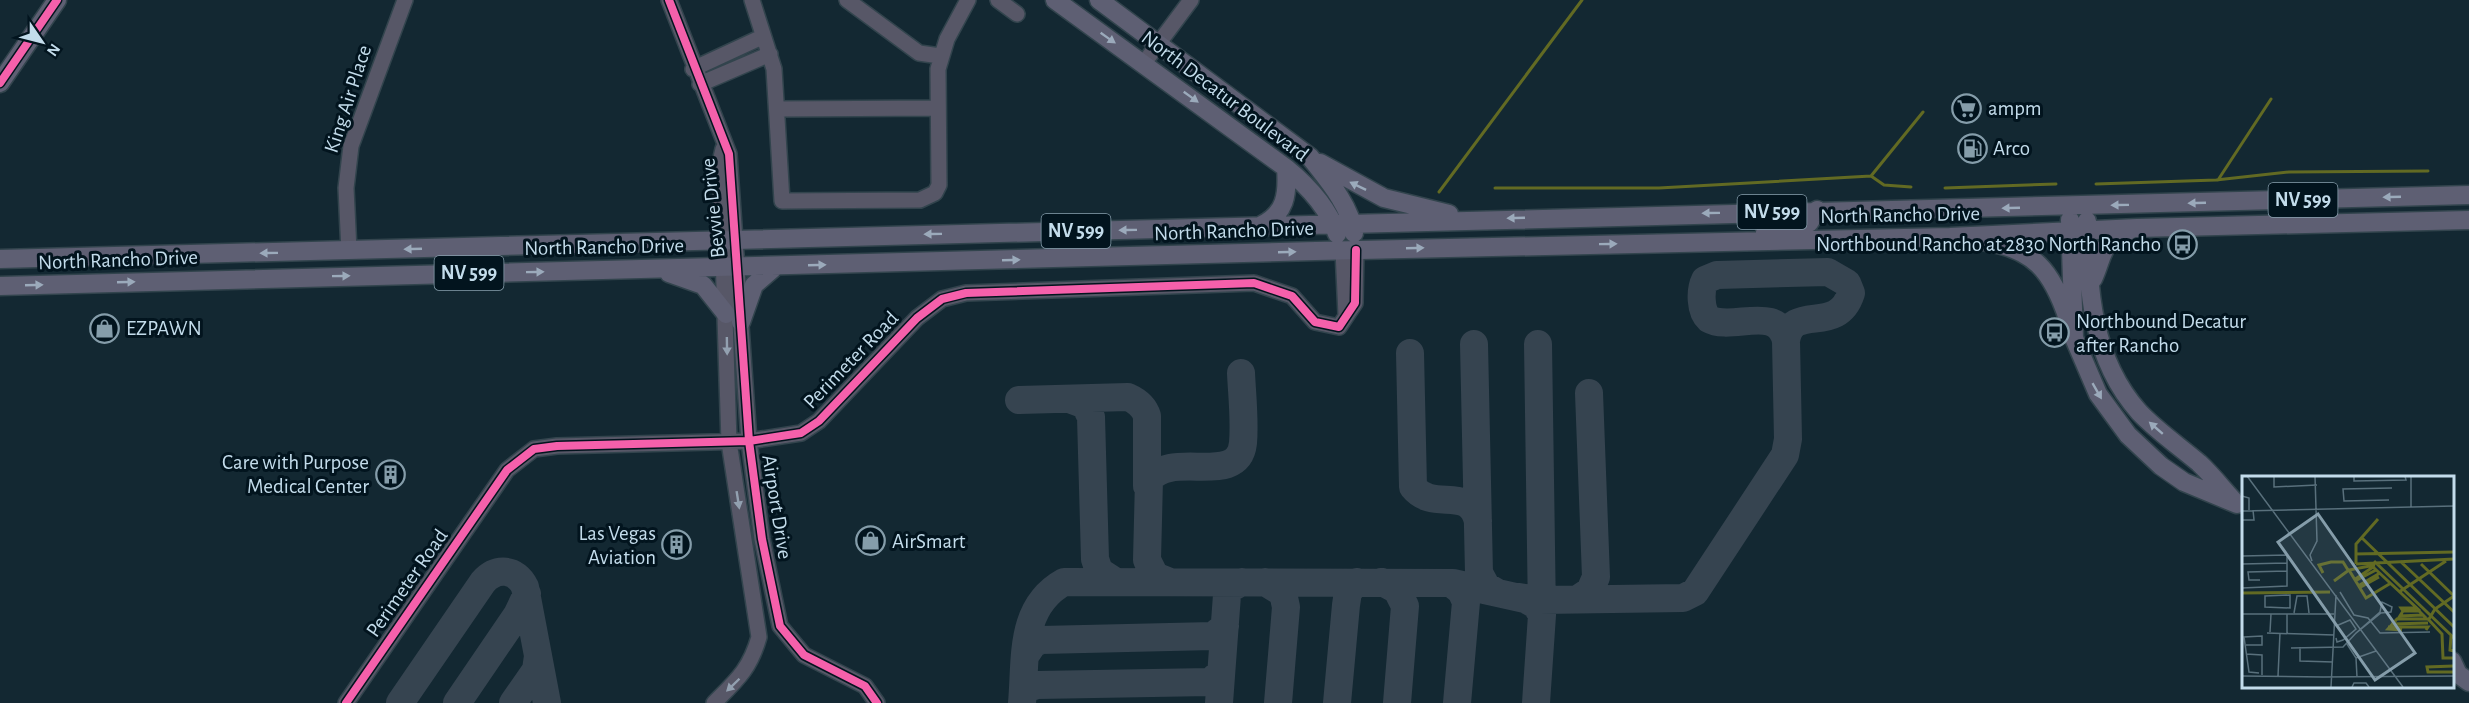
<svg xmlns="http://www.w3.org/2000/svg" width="2469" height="703" viewBox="0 0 2469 703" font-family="'Alegreya Sans',sans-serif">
  <rect width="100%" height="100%" fill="#132832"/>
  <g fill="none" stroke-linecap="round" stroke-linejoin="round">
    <path stroke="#626a23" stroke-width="3" d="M 1871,176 L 1884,185 L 1911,187
      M 2218,180 L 2271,99
      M 2096,184 L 2216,180 L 2289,172 L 2428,171
      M 1495,188 L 1659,188 L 1871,176 L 1923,112
      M 1945,188 L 2056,184
      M 1439,192 L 1582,0"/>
    <path stroke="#364450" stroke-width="28" d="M 1474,344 L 1479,573 L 1486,586 L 1498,593
      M 1538,344 L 1542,615
      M 1410,353 L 1413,487 C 1434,513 1468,484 1478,521
      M 1069,399 L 1085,405 L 1091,417 L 1095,559 L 1099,571 L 1116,582
      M 1019,400 L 1128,397 C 1137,401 1144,406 1147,416 L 1147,486
      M 1170,582 L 1155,576 L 1147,560 L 1149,480 C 1171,449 1238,488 1243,443 C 1245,420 1242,395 1241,373
      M 1265,582 L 1283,593 L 1286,607 L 1278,703
      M 1382,582 L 1397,590 L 1405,606 L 1397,703
      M 1451,583 L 1461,591 L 1466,602 L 1457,703
      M 1518,597 L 1542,600 L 1683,598 L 1695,592 L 1785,455 L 1788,439 L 1786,341 C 1792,301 1837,337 1851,293 L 1847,283 L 1828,272 L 1717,275 L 1705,280 C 1700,290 1700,311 1709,319 C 1732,332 1778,303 1786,341
      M 1578,599 L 1590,591 L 1596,577 L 1589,393
      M 1027,653 L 1033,644 L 1041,640 L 1213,636 L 1225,626
      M 1023,695 L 1028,688 L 1037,685 L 1210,682 L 1221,672
      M 400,703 L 483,582 C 496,567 516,568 525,587 L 547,703
      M 457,703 L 517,615 L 527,594
      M 513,703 L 536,670 L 538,656
      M 1022,703 C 1026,658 1019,607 1064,582 L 1453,583 L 1525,599 L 1536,605 L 1542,615 L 1536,703
      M 1219,703 L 1227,595 L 1231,588 L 1242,582
      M 1337,703 L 1346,605 L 1348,592 L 1357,582"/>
    <defs>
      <path id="minor" d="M 669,0 L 729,154 L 749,441 L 762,539 L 780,626 L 804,655 L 865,686 L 877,703
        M 752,0 L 774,69 L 782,201 L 920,200 L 935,193 L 939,185 L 938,69 L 947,39 L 968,0
        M 847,0 L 919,53 L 940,56
        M 998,0 L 1017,14
        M 1144,63 L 1191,0
        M 693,69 L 762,37
        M 700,84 L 770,54
        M 777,109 L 938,108
        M 1343,250 L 1346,315
        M 349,251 L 346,188 L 351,146 L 405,0
        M 346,703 L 507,470 L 534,449 L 557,446 L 749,441 L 801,433 L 819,421 L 917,318 L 942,299 L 966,293 L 1254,283 L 1292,296 L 1315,322 L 1339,327 L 1355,303 L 1356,250
        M 714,703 C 737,680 750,669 759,637 L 729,442 L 720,162 L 723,149"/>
      <path id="major" d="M 1055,0 L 1286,168 C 1308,186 1328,207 1337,234
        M 1099,0 L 1310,157 C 1327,179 1350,205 1354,233
        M 0,83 L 57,0
        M 1320,163 L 1384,198 L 1449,214
        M 2070,220 L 2074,338 L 2098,394 L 2128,435 L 2161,466 L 2184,482 L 2237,504
        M 2087,221 C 2088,289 2091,358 2139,412 C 2157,431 2179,446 2199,463 C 2211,474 2222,488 2233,500
        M 1260,226 C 1286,214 1288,194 1286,168
        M 1765,233 L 1809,223 L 1817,210
        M 1982,241 C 2034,248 2052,271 2068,319
        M 0,259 L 2469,195
        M 669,273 L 703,285 L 726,314
        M 2093,279 C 2104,255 2100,241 2130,230
        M 0,286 L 1316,251 L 1950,237 L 2137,228 L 2469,220
        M 741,322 L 754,285 L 776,266
        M 2452,661 L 2458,674 L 2469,682"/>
    </defs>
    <use href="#minor" stroke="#32444d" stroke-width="18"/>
    <use href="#major" stroke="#32444d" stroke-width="21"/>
    <use href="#minor" stroke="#575767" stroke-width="15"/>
    <use href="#major" stroke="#5e5f73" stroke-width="18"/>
    <defs>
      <path id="cycleway" d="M 669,0 L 729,154 L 749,441 L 762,539 L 780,626 L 804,655 L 865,686 L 877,703
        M 0,83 L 57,0
        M 346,703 L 507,470 L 534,449 L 557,446 L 749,441 L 801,433 L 819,421 L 917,318 L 942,299 L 966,293 L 1254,283 L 1292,296 L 1315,322 L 1339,327 L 1355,303 L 1356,250"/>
    </defs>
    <use href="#cycleway" stroke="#02141e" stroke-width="11"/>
    <use href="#cycleway" stroke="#f560ab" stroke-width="8"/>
  </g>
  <defs><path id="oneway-solid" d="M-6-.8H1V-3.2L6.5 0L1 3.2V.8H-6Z" transform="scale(1.5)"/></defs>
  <g fill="#9baabb">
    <use href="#oneway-solid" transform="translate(1108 38) rotate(35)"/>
    <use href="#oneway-solid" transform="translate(1191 97) rotate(36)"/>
    <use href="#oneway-solid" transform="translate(1358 186) rotate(-154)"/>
    <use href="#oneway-solid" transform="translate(2392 197) rotate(178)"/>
    <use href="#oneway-solid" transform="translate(2197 203) rotate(178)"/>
    <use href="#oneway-solid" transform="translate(2120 205) rotate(179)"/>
    <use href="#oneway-solid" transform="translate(2011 208) rotate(178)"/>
    <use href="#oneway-solid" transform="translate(1711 213) rotate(179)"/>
    <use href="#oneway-solid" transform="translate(1516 218) rotate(178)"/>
    <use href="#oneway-solid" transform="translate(1128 230) rotate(179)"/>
    <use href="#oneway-solid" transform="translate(933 234) rotate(179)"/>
    <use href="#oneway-solid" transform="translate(1608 244) rotate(-1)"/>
    <use href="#oneway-solid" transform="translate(1415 248) rotate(-2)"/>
    <use href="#oneway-solid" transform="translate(413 249) rotate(178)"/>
    <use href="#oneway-solid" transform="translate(1287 252) rotate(-2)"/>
    <use href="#oneway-solid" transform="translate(269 253) rotate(179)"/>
    <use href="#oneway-solid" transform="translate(1011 260) rotate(-2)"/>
    <use href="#oneway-solid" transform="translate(817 265) rotate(-2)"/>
    <use href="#oneway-solid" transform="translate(535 272) rotate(-1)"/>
    <use href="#oneway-solid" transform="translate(341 276) rotate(-1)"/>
    <use href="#oneway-solid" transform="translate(126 282) rotate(-2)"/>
    <use href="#oneway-solid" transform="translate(34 285) rotate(-2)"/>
    <use href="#oneway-solid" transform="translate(2097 391) rotate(60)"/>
    <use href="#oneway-solid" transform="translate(2156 428) rotate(-139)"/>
  </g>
  <g fill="#92a0b0">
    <use href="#oneway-solid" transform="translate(727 346) rotate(89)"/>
    <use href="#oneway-solid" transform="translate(738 500) rotate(81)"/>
    <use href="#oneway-solid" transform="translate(733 685) rotate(136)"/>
  </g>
  <defs>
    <symbol id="supermarket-ring" viewBox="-11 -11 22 22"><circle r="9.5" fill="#02141e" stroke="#859daa" stroke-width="1.5"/><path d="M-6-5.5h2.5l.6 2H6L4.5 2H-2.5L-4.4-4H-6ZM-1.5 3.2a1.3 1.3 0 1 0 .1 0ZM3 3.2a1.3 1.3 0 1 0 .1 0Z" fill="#859daa"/></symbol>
    <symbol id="fuel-ring" viewBox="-11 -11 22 22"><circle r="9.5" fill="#02141e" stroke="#859daa" stroke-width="1.5"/><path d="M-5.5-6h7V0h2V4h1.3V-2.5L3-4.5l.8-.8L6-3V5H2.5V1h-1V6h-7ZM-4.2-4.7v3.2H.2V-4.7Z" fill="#859daa"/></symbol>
    <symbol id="bus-ring" viewBox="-11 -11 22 22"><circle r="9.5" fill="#02141e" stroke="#859daa" stroke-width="1.5"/><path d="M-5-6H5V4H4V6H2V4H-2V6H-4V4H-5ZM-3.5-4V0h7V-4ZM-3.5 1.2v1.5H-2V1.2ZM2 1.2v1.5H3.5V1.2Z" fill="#859daa"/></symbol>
    <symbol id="shop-ring" viewBox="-11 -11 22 22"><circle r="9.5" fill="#02141e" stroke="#859daa" stroke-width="1.5"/><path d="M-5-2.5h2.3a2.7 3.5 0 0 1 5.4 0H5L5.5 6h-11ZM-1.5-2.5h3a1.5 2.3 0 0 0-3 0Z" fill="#859daa"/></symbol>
    <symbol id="building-ring" viewBox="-11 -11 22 22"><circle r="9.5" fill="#02141e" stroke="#859daa" stroke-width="1.5"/><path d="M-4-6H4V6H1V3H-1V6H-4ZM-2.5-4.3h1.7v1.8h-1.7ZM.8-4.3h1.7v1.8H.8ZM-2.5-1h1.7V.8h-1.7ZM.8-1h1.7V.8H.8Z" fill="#859daa"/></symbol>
  </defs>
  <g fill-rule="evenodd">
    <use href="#supermarket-ring" x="1950" y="92" width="33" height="33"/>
    <use href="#fuel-ring" x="1956" y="132" width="33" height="33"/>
    <use href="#bus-ring" x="2166" y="228" width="33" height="33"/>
    <use href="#shop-ring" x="88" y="312" width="33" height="33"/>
    <use href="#bus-ring" x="2038" y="316" width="33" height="33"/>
    <use href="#building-ring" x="374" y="458" width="33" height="33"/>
    <use href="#shop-ring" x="854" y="524" width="33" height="33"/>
    <use href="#building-ring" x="660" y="528" width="33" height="33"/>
  </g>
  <g text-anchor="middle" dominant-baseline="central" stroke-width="6" stroke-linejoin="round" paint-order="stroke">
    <g fill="#02141e" stroke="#89a0ae" stroke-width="1.5">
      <rect x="2268.5" y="183" width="69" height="34" rx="4.5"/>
      <rect x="1737.5" y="195" width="69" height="34" rx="4.5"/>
      <rect x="1041.5" y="214" width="69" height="34" rx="4.5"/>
      <rect x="434.5" y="256" width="69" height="34" rx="4.5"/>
    </g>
    <g font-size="20" font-weight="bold" fill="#c3dceb">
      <text x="2303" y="200">NV 599</text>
      <text x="1772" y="212">NV 599</text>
      <text x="1076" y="231">NV 599</text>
      <text x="469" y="273">NV 599</text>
    </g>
    <g font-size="21" fill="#c3dceb" stroke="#02141e">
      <text transform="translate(1225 96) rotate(37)">North Decatur Boulevard</text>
      <text transform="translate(348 99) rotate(-72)">King Air Place</text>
      <text transform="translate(713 208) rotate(-96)">Bevvie Drive</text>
      <text transform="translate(1900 215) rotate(-1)">North Rancho Drive</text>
      <text transform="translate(1234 231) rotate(-2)">North Rancho Drive</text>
      <text transform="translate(604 247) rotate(-1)">North Rancho Drive</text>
      <text transform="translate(118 260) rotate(-2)">North Rancho Drive</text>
      <text transform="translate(851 360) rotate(-46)">Perimeter Road</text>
      <text transform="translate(777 507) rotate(81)">Airport Drive</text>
      <text transform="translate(407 583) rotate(-55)">Perimeter Road</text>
    </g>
    <g font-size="21" fill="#c3dceb" stroke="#02141e" text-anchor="start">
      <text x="1988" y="108">ampm</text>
      <text x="1993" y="148">Arco</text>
      <text x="2161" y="244" text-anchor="end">Northbound Rancho at 2830 North Rancho</text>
      <text x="2076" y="321">Northbound Decatur<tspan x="2076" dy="24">after Rancho</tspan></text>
      <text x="126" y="328">EZPAWN</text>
      <text x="369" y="462" text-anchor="end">Care with Purpose<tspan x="369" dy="24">Medical Center</tspan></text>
      <text x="656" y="533" text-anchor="end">Las Vegas<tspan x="656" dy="24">Aviation</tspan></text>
      <text x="892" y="541">AirSmart</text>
    </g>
  </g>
  <g transform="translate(2242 476)">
    <rect width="212" height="212" fill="#132832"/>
    <path fill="none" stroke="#626a23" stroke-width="3" d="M 120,62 L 212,151M 113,78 L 212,76M 132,85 L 212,162M 158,85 L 212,136M 114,88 L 212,83M 114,88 L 114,68 L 136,43M 179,88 L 212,120M 133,89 L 107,94 L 124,122 L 149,107M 130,90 L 178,135M 81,97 L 77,89 L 89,86 L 101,86 L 106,94M 112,104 L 131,91M 92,105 L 107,94M 113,105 L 134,94M 116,110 L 138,97M 117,112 L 137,101M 157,116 L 204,85M 0,117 L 88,116M 193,133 L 212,120M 161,135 L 159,132 L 174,132M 157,140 L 181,139M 156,143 L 161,135 L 177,135 L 184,142M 186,143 L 200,158 L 201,182 L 212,182M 149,148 L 186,147M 146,151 L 186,151 L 184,154M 160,154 L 146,153 L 155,143 L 187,143 L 193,133M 209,160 L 208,174 L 212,175M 212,190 L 185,191 L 186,196 L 212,196"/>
    <path fill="none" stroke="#59707c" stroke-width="1.5" d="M 5,0 L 161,211M 32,0 L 32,11 L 75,9M 112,0 L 112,5 L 164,4 L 163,0M 169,0 L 169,31M 0,20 L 7,22 L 7,34M 147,24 L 102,25 L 101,13 L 150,12M 0,35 L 212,30M 0,44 L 12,44 L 11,34M 0,80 L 45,79 L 45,110 L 0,112M 70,85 L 68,79 L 75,65 L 73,0M 0,88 L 45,87M 18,104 L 7,104 L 6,96 L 45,95M 98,116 L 112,139 L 126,142 L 138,157 L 188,156M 48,119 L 48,132 L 23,131 L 23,120 ZM 52,137 L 55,120 L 65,120 L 67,137M 0,138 L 92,138M 28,156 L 29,138M 25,157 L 92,159M 45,158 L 45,138M 94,162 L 95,166 L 101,164 L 114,153 L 108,144 L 94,150M 105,168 L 114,182 L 115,201M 4,169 L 20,169 L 20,160 L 2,161 L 7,196 L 17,197M 58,171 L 58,185 L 91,186M 49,172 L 101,171 L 114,157 L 138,136 L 140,126 L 150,131 L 149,136 L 139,137 L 113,158M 4,178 L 20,179 L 20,199M 114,182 L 134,175M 0,200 L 82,201M 36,200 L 38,157M 79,201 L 212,200M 89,211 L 94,119M 110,211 L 112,207 L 124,207 L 127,211"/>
    <path fill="#859daa" fill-opacity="0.15" stroke="#859daa" stroke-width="3" d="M 76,38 L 173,177 L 133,204 L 36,66 Z"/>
    <rect width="212" height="212" fill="none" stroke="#c3dceb" stroke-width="3"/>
  </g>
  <g transform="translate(42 42) rotate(125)" stroke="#02141e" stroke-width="4.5" paint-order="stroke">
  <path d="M0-4.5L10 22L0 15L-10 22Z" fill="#c3dceb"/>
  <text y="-9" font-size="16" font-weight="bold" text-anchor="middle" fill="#c3dceb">N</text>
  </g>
</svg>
